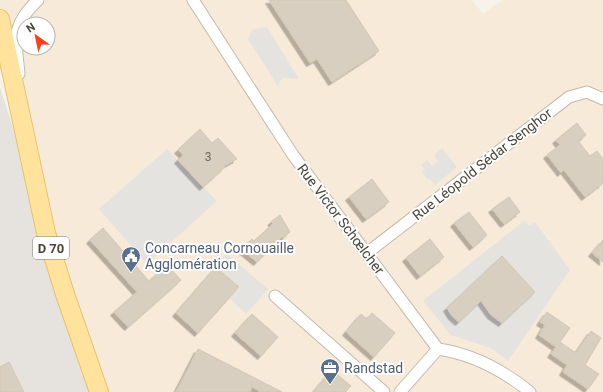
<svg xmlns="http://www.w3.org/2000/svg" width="603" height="392" viewBox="0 0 603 392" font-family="Roboto,sans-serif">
  <defs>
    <filter id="shadow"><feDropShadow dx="-3.5" dy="3.5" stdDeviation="0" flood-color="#0004"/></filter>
  </defs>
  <rect width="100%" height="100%" fill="#f6f3ec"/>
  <path fill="#f7ead8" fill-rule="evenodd" d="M 0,0 L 472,0 L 483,14 L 502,0 L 603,0 L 603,392 L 93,392 L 0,19 ZM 24,24 L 48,24 L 48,48 L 24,48 Z"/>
  <path fill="#e6e2dd" d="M 0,87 L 56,265 L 93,392 L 0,392 Z"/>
  <path fill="#e5e3e0" d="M 267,27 L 299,79 L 282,78 L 278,86 L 248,39 L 253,29 Z
    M 442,148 L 457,167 L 435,185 L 430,179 L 428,180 L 422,172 L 425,170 L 421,165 L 427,160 L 432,166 L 438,161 L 434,155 Z
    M 167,149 L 217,201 L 147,264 L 99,209 Z
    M 525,220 L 529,226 L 535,222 L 570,270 L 508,361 L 491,348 L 451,335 L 423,301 Z
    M 227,254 L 268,289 L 246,314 L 230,299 L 240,287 L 215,265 Z"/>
  <path fill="#d8cfc1" stroke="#d3c7b4" filter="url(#shadow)" d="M 269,0 L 346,0 L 379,51 L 332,82 L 317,59 L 310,63 Z
    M 577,123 L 586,135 L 578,141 L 590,156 L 597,151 L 603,159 L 603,183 L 585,197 L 564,170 L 561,173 L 547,155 L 560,145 L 556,140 Z
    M 200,129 L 212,143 L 218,138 L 237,159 L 224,166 L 225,167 L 203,187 L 178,160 L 183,155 L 178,150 Z
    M 372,179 L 389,202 L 366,219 L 349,197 Z
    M 509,197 L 520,212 L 504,224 L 492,209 Z
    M 469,212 L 487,235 L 473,247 L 454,223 Z
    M 280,215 L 290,232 L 283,238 L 282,237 L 257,262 L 241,249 L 252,239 L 254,241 L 273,224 L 271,222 Z
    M 103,228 L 149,281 L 167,265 L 181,280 L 128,327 L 114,312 L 137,292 L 90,240 Z
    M 430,239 L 444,257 L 420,276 L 406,258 Z
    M 603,240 L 603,262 L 592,253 Z
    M 502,256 L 535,292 L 502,323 L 491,315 L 481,301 L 459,322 L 452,316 L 447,308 Z
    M 216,267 L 239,287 L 198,333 L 176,313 Z
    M 547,312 L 570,328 L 560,342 L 576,353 L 591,331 L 601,338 L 585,365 L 599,374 L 588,389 L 563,372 L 567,365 L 551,354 L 556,347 L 539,335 L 545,325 L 540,322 Z
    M 372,313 L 395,333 L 374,357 L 346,332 L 361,314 L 367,319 Z
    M 252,314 L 278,337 L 261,356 L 235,333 Z
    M 198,349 L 282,392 L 261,392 L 252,387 L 250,392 L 176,392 Z
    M 9,362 L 24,392 L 0,392 L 0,367 Z
    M 332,370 L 351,386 L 345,392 L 313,392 Z"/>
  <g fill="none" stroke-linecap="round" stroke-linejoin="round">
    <defs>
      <path id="street" d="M 193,0 L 293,155 L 438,349 C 472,354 504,371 530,392
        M 19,74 C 16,40 10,26 38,0
        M 367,253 L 569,97 L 587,92 L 603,99
        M 275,296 L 384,392
        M 400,392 L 438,349"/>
      <path id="primary" d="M 0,19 L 46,233 L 65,294 L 99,392"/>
    </defs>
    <use href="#street" stroke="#c2bbae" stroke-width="13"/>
    <use href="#primary" stroke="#e6c16a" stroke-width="20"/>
    <use href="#street" stroke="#fff" stroke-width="11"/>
    <use href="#primary" stroke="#ffe39c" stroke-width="18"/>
  </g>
  <defs>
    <symbol id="civic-pin" viewBox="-11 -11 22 30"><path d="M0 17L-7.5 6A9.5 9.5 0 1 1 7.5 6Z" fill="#5c6f8a" stroke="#fff"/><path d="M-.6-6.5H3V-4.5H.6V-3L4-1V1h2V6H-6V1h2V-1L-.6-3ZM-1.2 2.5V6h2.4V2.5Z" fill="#fff"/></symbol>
    <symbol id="office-pin" viewBox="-11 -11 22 30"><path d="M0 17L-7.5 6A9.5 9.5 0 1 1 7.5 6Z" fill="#5c6f8a" stroke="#fff"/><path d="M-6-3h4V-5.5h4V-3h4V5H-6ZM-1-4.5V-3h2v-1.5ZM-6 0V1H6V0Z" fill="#fff"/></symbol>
  </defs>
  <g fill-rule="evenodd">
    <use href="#civic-pin" x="120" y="245" width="22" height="30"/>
    <use href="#office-pin" x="319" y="357" width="22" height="30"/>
  </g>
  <g text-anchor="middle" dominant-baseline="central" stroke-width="4" stroke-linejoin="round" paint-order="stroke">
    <g font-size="12" fill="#6e675b">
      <text x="208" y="157">3</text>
    </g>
    <rect fill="#fff" stroke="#817c74" stroke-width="1" x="33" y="237" width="36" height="22" rx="3"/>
    <g font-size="13" font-weight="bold" fill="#4b4439">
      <text x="51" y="248">D 70</text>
    </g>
    <g font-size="14" fill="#4b4439" stroke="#fff">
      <text transform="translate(482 164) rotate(-38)">Rue Léopold Sédar Senghor</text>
      <text transform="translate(341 219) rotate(53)">Rue Victor Schœlcher</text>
    </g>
    <g font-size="14" fill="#4e5e75" stroke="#fff" text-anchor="start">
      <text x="145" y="248">Concarneau Cornouaille<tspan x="145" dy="16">Agglomération</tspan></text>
      <text x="344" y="368">Randstad</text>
    </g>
  </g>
  <g transform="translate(36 36) rotate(327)"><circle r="19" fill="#ffffff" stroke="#b7b4b0"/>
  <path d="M0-3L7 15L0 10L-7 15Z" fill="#fc3f1d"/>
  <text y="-6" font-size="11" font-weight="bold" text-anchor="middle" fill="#4b4439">N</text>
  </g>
</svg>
